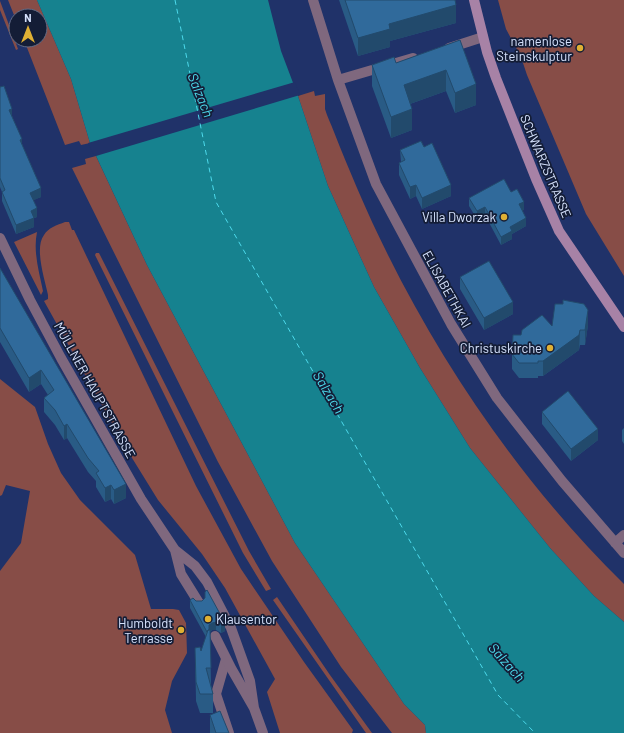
<svg xmlns="http://www.w3.org/2000/svg" width="624" height="733" viewBox="0 0 624 733" font-family="Barlow,sans-serif">
  <rect width="100%" height="100%" fill="#203269"/>
  <path fill="#874d47" d="M 8,0 L 37,0 L 71,79 L 90,143 L 81,145 L 79,141 L 65,145 L 24,40 L 40,40 L 40,16 L 16,16 L 16,20 Z
    M 498,0 L 624,0 L 624,276 L 586,214 L 527,75 L 521,57 L 506,29 Z
    M 0,1 L 18,49 L 16,50 L 0,10 Z
    M 314,91 L 315,96 L 325,94 C 325,99 325,104 325,109 C 327,116 331,124 334,132 C 341,150 349,169 357,188 C 419,333 511,473 624,584 L 624,622 L 594,596 L 550,548 L 470,448 L 420,368 L 374,287 L 328,186 L 298,96 Z
    M 96,156 L 147,265 L 295,543 L 404,704 L 425,725 L 426,733 L 392,733 L 341,667 L 272,561 L 218,462 L 72,168 L 86,164 L 85,159 Z
    M 65,222 L 69,222 L 72,230 L 74,230 L 196,486 L 241,569 L 304,662 L 353,730 L 352,733 L 280,733 L 267,692 L 275,679 L 225,588 L 202,554 L 158,500 L 124,445 L 44,301 L 48,299 L 48,295 C 45,280 34,248 44,235 C 48,228 57,225 65,222 Z
    M 37,232 C 33,252 39,271 43,291 L 41,295 L 14,242 Z
    M 96,253 L 99,253 L 249,551 L 271,589 L 266,591 L 243,553 L 95,255 Z
    M 0,379 L 35,407 L 48,444 L 61,473 L 80,500 L 135,555 L 151,609 L 173,609 L 179,610 L 186,623 L 187,653 L 172,681 L 165,710 L 172,733 L 0,733 L 0,571 L 21,543 L 30,491 L 6,485 L 2,495 L 0,496 Z
    M 277,597 L 330,675 L 372,733 L 366,733 L 273,600 Z"/>
  <path fill="#16828f" d="M 37,0 L 268,0 L 281,51 L 298,96 L 328,186 L 374,287 L 420,368 L 470,448 L 550,548 L 594,596 L 624,622 L 624,733 L 426,733 L 425,725 L 404,704 L 295,543 L 147,265 L 90,143 L 71,79 Z"/>
  <path fill="#203269" d="M 295,82 L 300,95 L 96,156 L 94,156 L 88,143 Z"/>
  <g fill="none" stroke-linecap="round" stroke-linejoin="round">
    <path stroke="#4ddaec" stroke-width="1" stroke-dasharray="5 4" stroke-linecap="butt" d="M 175,0 L 216,202 L 498,695 L 535,733"/>
    <path stroke="#7f687e" stroke-width="10" d="M 226,659 L 216,694 L 229,733"/>
    <path stroke="#7f687e" stroke-width="10" d="M 313,0 L 338,80 L 376,184 L 451,324 L 497,398 L 562,481 L 624,553
      M 449,48 L 483,37
      M 338,80 L 413,58
      M 615,543 L 624,535"/>
    <path stroke="#7f687e" stroke-width="10" d="M 0,238 L 30,300 L 61,358 L 141,499 L 175,550 L 195,566 L 207,582 L 231,628 L 250,681 L 254,708
      M 175,550 L 181,574 L 199,603
      M 215,636 L 231,668 L 254,708 L 263,733"/>
    <path stroke="#a782a6" stroke-width="10" d="M 474,0 L 487,52 L 496,78 L 536,179 L 559,231 L 624,327"/>
  </g>
  <path fill="#295b85" d="M 339,0 L 455,0 L 456,23 L 390,41 L 390,47 L 358,56 Z
    M 460,40 L 476,105 L 455,113 L 446,91 L 410,104 L 412,130 L 391,138 L 372,86 L 372,65 L 396,63 Z
    M 0,87 L 12,116 L 41,197 L 33,200 L 37,217 L 34,218 L 34,227 L 16,234 L 2,201 L 2,192 L 0,187 Z
    M 424,147 L 451,196 L 422,209 L 416,196 L 410,199 L 399,175 L 399,163 L 401,162 L 400,150 Z
    M 511,192 L 524,210 L 522,210 L 526,226 L 512,234 L 512,239 L 501,245 L 485,215 L 477,219 L 469,206 L 469,198 Z
    M 0,268 L 126,498 L 114,504 L 111,499 L 105,502 L 96,487 L 96,481 L 88,472 L 67,438 L 64,440 L 55,425 L 44,412 L 44,398 L 48,395 L 41,384 L 29,392 L 0,342 Z
    M 460,277 L 513,314 L 484,330 L 460,289 Z
    M 588,325 L 585,345 L 580,345 L 579,350 L 543,376 L 538,376 L 538,378 L 519,378 L 512,369 L 512,354 L 521,335 L 552,326 Z
    M 542,412 L 598,440 L 571,461 L 542,424 Z
    M 624,428 L 624,444 L 622,441 L 622,430 Z
    M 205,598 L 225,631 L 221,633 L 216,630 L 212,630 L 210,632 L 211,685 L 213,694 L 213,713 L 200,713 L 196,701 L 195,648 L 201,651 L 206,637 L 190,608 L 190,600 L 196,601 L 202,601 Z
    M 210,715 L 229,733 L 210,733 Z"/>
  <path fill="#224a6c" d="M 456,5 L 456,23 L 390,41 L 390,47 L 358,56 L 358,38 L 389,24 Z
    M 446,70 L 446,91 L 404,106 L 404,85 Z
    M 476,84 L 476,105 L 455,113 L 455,93 Z
    M 12,109 L 12,118 L 9,110 Z
    M 412,109 L 412,130 L 391,138 L 391,117 Z
    M 22,139 L 22,148 L 20,140 Z
    M 416,185 L 416,196 L 410,199 L 410,187 Z
    M 451,185 L 451,196 L 422,209 L 422,198 Z
    M 41,188 L 41,197 L 30,202 L 30,193 Z
    M 524,202 L 524,210 L 519,212 L 519,204 Z
    M 485,207 L 485,215 L 477,219 L 477,211 Z
    M 37,208 L 37,217 L 34,218 L 34,227 L 16,234 L 16,225 L 31,211 Z
    M 526,218 L 526,226 L 512,234 L 512,239 L 501,245 L 501,237 L 510,227 Z
    M 513,302 L 513,314 L 484,330 L 484,318 Z
    M 588,310 L 588,325 L 585,345 L 585,330 Z
    M 580,330 L 579,350 L 543,376 L 543,361 Z
    M 41,370 L 41,384 L 29,392 L 29,378 Z
    M 67,424 L 67,438 L 64,440 L 64,426 Z
    M 598,429 L 598,440 L 571,461 L 571,449 Z
    M 126,484 L 126,498 L 114,504 L 114,490 Z
    M 111,485 L 111,499 L 105,502 L 105,488 Z
    M 216,622 L 216,630 L 212,630 L 209,633 L 209,625 L 212,623 Z
    M 225,623 L 225,631 L 221,633 L 221,625 Z"/>
  <path fill="#306a9b" stroke="#224a6c" d="M 345,0 L 455,0 L 456,5 L 389,24 L 390,29 L 358,38 Z
    M 460,40 L 476,84 L 455,93 L 446,70 L 404,85 L 412,109 L 391,117 L 372,65 L 394,57 L 396,63 Z
    M 4,86 L 12,109 L 9,110 L 22,139 L 20,140 L 41,188 L 30,193 L 37,208 L 31,211 L 34,218 L 16,225 L 2,192 L 5,190 L 0,178 L 0,87 Z
    M 421,141 L 424,147 L 432,143 L 451,185 L 422,198 L 416,185 L 410,187 L 399,163 L 405,160 L 400,150 Z
    M 504,179 L 511,192 L 517,189 L 524,202 L 519,204 L 526,218 L 510,227 L 512,231 L 501,237 L 485,207 L 477,211 L 469,198 Z
    M 489,261 L 513,302 L 484,318 L 460,277 Z
    M 0,268 L 126,484 L 114,490 L 111,485 L 105,488 L 96,473 L 99,471 L 88,458 L 67,424 L 64,426 L 55,410 L 44,398 L 54,390 L 41,370 L 29,378 L 0,328 Z
    M 563,300 L 584,304 L 588,310 L 585,330 L 580,330 L 579,335 L 543,361 L 538,361 L 538,363 L 519,363 L 512,354 L 513,335 L 521,335 L 522,330 L 542,315 L 552,326 L 555,304 L 563,304 Z
    M 568,391 L 598,429 L 571,449 L 542,412 Z
    M 207,590 L 225,623 L 221,625 L 216,622 L 212,623 L 209,625 L 209,630 L 208,630 L 207,632 L 190,600 L 193,598 L 196,601 L 202,601 L 205,598 L 205,592 Z
    M 208,630 L 210,630 L 211,668 L 206,668 L 213,694 L 200,694 L 196,682 L 195,648 L 200,647 L 201,651 Z
    M 220,711 L 229,733 L 216,733 L 210,715 Z"/>
  <g fill="#dfb034" stroke="#141d36" stroke-width="1.5">
    <circle cx="580" cy="48" r="4"/>
    <circle cx="504" cy="217" r="4"/>
    <circle cx="550" cy="348" r="4"/>
    <circle cx="208" cy="619" r="4"/>
    <circle cx="181" cy="630" r="4"/>
  </g>
  <g text-anchor="middle" dominant-baseline="central" stroke-width="3.5" stroke-linejoin="round" paint-order="stroke">
    <g font-size="13" fill="#d6e2fd" stroke="#141d36" text-anchor="end">
      <text x="572" y="41">namenlose<tspan x="572" dy="15">Steinskulptur</tspan></text>
      <text x="496" y="217">Villa Dworzak</text>
      <text x="542" y="348">Christuskirche</text>
      <text x="216" y="619" text-anchor="start">Klausentor</text>
      <text x="173" y="623">Humboldt<tspan x="173" dy="15">Terrasse</tspan></text>
    </g>
    <g font-size="13" fill="#d6e2fd" stroke="#141d36">
      <text transform="translate(546 166) rotate(67)">SCHWARZSTRASSE</text>
      <text transform="translate(447 289) rotate(61)">ELISABETHKAI</text>
      <text transform="translate(95 390) rotate(61)">MÜLLNER HAUPTSTRASSE</text>
    </g>
    <g font-size="14" font-style="italic" fill="#4ddaec" stroke="#141d36">
      <text transform="translate(201 95) rotate(68)">Salzach</text>
      <text transform="translate(329 392) rotate(59)">Salzach</text>
      <text transform="translate(507 662) rotate(48)">Salzach</text>
    </g>
  </g>
  <g transform="translate(28 28)"><circle r="19" fill="#141d36" stroke="#626c86"/>
  <path d="M0-3L7 15L0 10L-7 15Z" fill="#dfb034"/>
  <text y="-6" font-size="11" font-weight="bold" text-anchor="middle" fill="#d6e2fd">N</text>
  </g>
</svg>
